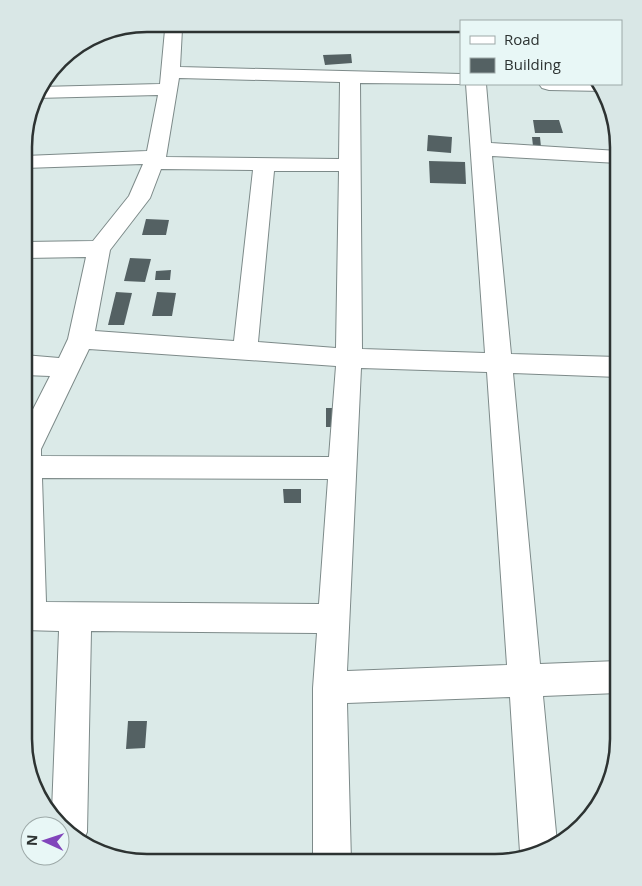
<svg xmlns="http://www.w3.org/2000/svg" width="642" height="886" viewBox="0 0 642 886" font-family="'Open Sans',sans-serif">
  <rect width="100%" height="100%" fill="#dbeae8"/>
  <path fill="#546163" d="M 351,54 L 352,63 L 325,65 L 323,55 Z
    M 533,120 L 559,120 L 563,133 L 535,133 Z
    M 428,135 L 452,137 L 451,153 L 427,151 Z
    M 532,137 L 540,137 L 541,147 L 533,146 Z
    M 429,161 L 465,162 L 466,184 L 430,183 Z
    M 146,219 L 169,220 L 166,235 L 142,235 Z
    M 130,258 L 151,259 L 145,282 L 124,281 Z
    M 171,270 L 170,280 L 155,280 L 156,271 Z
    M 116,292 L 132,293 L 124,325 L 108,325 Z
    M 157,292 L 176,293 L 172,316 L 152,316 Z
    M 326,408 L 341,408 L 341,427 L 326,427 Z
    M 283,489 L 301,489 L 301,503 L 284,503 Z
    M 128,721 L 147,721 L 145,748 L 126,749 Z"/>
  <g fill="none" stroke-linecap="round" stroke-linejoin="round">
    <defs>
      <path id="minor" d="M 449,26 L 461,26 L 461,31 L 452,30 Z
        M 182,29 L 180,67 L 461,74 L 461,84 L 486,84 L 491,143 L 618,151 L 618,163 L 492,156 L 511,354 L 618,357 L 618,377 L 513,373 L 540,664 L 618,661 L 618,693 L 543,696 L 557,843 L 549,850 L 522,856 L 520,852 L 510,697 L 347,703 L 351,862 L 313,862 L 313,688 L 317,633 L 91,631 L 87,832 L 83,841 L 73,837 L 52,811 L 59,631 L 24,630 L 24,427 L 50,376 L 24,375 L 24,355 L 59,358 L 68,339 L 86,257 L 25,258 L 25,242 L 93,241 L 129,196 L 143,164 L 25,168 L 25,156 L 147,151 L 158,95 L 36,98 L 40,87 L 160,84 L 165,30 ZM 179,78 L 340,82 L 339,159 L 166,157 ZM 360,83 L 466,84 L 485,353 L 362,349 ZM 161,169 L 253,170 L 234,341 L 95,331 L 110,250 L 150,198 ZM 274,171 L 339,171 L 336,348 L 258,342 ZM 89,349 L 336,366 L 329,457 L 41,456 L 41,449 ZM 361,368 L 487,372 L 507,665 L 347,671 ZM 42,478 L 328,479 L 319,604 L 46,602 Z
        M 539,84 L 598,84 L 604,91 L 549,90 L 542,88 Z"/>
    </defs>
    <use href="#minor" stroke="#7d8a89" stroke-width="2"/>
    <use href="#minor" fill="#fff" fill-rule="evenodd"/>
  </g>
  <path d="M0 0H642V886H0ZM147 32H495A115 115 0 0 1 610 147V739A115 115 0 0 1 495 854H147A115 115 0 0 1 32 739V147A115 115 0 0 1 147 32Z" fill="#d9e7e6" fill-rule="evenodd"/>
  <path fill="none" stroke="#2d3332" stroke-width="2.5" d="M147 32H495A115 115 0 0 1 610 147V739A115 115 0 0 1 495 854H147A115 115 0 0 1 32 739V147A115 115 0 0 1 147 32Z"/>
  <rect x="460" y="20" width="162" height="65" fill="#e8f7f6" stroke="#9da9a8"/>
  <rect x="470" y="36" width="25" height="8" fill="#ffffff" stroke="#9da9a8"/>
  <text x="504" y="45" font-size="15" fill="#2d3332">Road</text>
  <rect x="470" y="58" width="25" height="15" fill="#546163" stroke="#9da9a8"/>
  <text x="504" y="70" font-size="15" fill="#2d3332">Building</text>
  <g transform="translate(45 841) rotate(273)"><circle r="24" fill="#e8f7f6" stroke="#9da9a8"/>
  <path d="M0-4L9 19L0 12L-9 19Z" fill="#8145bb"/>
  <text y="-8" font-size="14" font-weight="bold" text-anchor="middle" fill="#2d3332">N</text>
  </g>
</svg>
